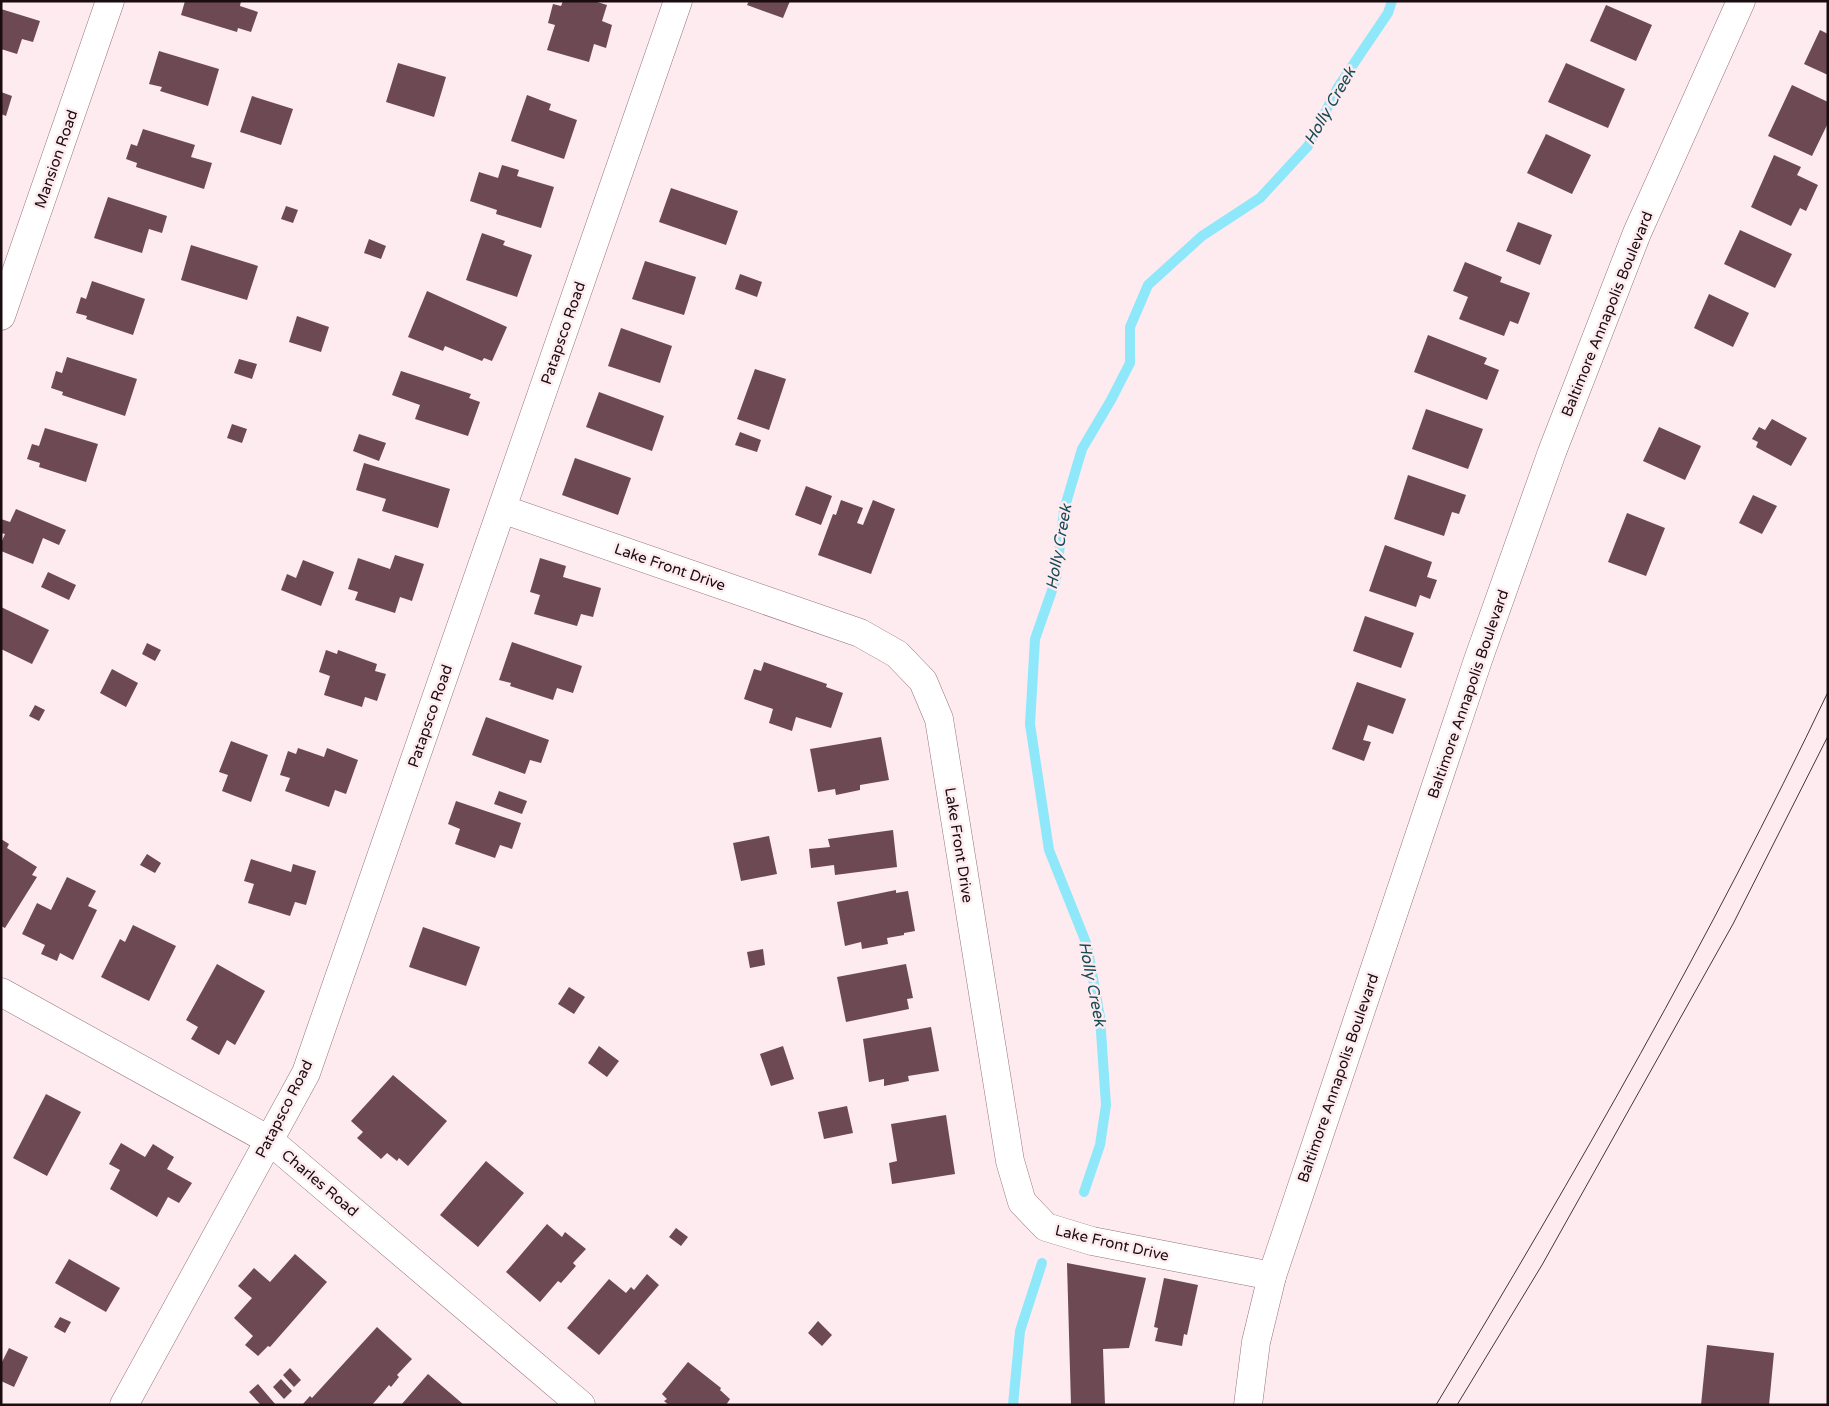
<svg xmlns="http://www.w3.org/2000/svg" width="1829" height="1406" viewBox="0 0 1829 1406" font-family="'Varela Round',sans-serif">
  <rect width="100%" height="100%" fill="#fdebef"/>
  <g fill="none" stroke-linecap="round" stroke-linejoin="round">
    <path stroke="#8ee8fa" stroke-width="10" d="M 1084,1192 L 1100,1145 L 1106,1105 L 1100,1017 L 1087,945 L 1049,850 L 1030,724 L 1035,639 L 1056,579 L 1064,510 L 1082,449 L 1111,400 L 1130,363 L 1130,327 L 1148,285 L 1202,236 L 1260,198 L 1308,146 L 1338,87 L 1388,13 L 1392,1
      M 1013,1405 L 1020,1331 L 1042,1263"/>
  </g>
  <path fill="#6c4953" d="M 185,1 L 241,1 L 240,6 L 258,12 L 251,32 L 238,28 L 237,32 L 181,15 Z
    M 563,1 L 594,1 L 607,5 L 602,21 L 612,25 L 606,48 L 594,44 L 589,62 L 547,50 L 555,25 L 548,23 L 553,4 L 561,6 Z
    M 749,1 L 790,1 L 783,18 L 747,5 Z
    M 1606,5 L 1652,25 L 1636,61 L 1590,41 Z
    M 1,9 L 40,21 L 33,42 L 22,39 L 17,54 L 1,49 Z
    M 1820,30 L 1828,34 L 1828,75 L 1804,64 Z
    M 159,51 L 219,69 L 208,106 L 160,91 L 162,87 L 149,84 Z
    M 398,63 L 446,77 L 434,117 L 386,102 Z
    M 1566,63 L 1625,89 L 1608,128 L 1548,102 Z
    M 1792,85 L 1828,102 L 1828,123 L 1812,156 L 1768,136 Z
    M 1,92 L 12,96 L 6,116 L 1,114 Z
    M 527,95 L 551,104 L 549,110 L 577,120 L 564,159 L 511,141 Z
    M 252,96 L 293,109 L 281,145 L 240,132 Z
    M 143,129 L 195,145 L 191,157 L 212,163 L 204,189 L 136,167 L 137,163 L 126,159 L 131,144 L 137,146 Z
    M 1546,134 L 1591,155 L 1572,194 L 1527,173 Z
    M 1774,155 L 1801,167 L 1797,175 L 1818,185 L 1806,211 L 1800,208 L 1791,226 L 1751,207 Z
    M 502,165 L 519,170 L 517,176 L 554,187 L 541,228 L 496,214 L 497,210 L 470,201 L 479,172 L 498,178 Z
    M 671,188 L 738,211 L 726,245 L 659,222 Z
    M 108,197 L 167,216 L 162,233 L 149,229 L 142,253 L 94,238 Z
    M 286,206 L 298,210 L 293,223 L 281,219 Z
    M 1518,222 L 1552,235 L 1540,265 L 1506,251 Z
    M 1740,230 L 1792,254 L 1775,288 L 1724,264 Z
    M 482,233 L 505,241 L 503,245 L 532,255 L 517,297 L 466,280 Z
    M 369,239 L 386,246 L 381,259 L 364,253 Z
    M 191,245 L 258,266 L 247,300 L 181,280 Z
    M 645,261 L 696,277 L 684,315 L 632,299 Z
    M 1465,262 L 1502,277 L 1500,282 L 1530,293 L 1518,324 L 1510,321 L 1504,336 L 1459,319 L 1468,297 L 1453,291 Z
    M 740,274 L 762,282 L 757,297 L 735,289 Z
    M 92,281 L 145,299 L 133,335 L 86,319 L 87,316 L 76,313 L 81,297 L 86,299 Z
    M 427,291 L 507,327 L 492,361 L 484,358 L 482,361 L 445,346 L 443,351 L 408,337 Z
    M 1709,294 L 1749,313 L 1733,347 L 1694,328 Z
    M 297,316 L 329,327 L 321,352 L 289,342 Z
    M 621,328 L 672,346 L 660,383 L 608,366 Z
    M 1428,335 L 1487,358 L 1484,364 L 1499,370 L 1487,400 L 1414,372 Z
    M 67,357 L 137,379 L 125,416 L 62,395 L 63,392 L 51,388 L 56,371 L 62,373 Z
    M 239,359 L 257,364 L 252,379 L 234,373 Z
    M 755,369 L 786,379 L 769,430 L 737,419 Z
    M 401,371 L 471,394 L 469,398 L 480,402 L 468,436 L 415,419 L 420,405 L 392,395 Z
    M 599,392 L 664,416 L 652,451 L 586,427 Z
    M 1426,409 L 1483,429 L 1468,469 L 1412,449 Z
    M 1772,419 L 1807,438 L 1791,466 L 1756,447 L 1758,442 L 1752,439 L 1759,427 L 1765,430 Z
    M 232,424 L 247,429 L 242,443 L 227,438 Z
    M 1659,427 L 1701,446 L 1685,480 L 1643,461 Z
    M 45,428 L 98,444 L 86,482 L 39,467 L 40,463 L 27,459 L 32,444 L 39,446 Z
    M 740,432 L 761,440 L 757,452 L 735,445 Z
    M 359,434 L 386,443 L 379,461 L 353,451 Z
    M 575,458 L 631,478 L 618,515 L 562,495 Z
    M 364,463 L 450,489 L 438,528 L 382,511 L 386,499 L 356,490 Z
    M 1408,475 L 1466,495 L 1459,514 L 1452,512 L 1444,536 L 1394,519 Z
    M 806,486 L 832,496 L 821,525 L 795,515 Z
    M 1753,495 L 1777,506 L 1762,534 L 1739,523 Z
    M 841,500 L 863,508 L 857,523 L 863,525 L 873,500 L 895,509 L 871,574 L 818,555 L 833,514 L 836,515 Z
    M 16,509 L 66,530 L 59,545 L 43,538 L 33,564 L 1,551 L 1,543 L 5,534 L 1,533 L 1,519 L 10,522 Z
    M 1627,513 L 1665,528 L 1646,576 L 1608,562 Z
    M 1385,545 L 1432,562 L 1427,577 L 1437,580 L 1430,599 L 1420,595 L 1416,607 L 1369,591 Z
    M 395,555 L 424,564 L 412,601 L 400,597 L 395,613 L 355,600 L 358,592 L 348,589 L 358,558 L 390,569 Z
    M 540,558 L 566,566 L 563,577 L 601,588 L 593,617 L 581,614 L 577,626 L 534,614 L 540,595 L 530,592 Z
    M 303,560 L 334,572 L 321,606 L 281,590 L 287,574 L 296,578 Z
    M 48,572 L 76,585 L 69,600 L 41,587 Z
    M 1,607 L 49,630 L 32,664 L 1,649 Z
    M 1365,616 L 1414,633 L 1401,668 L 1353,651 Z
    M 512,642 L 582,666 L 573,693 L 557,688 L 553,700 L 510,686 L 511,683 L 499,680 Z
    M 147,643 L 161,650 L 155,661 L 142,654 Z
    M 326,650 L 337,654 L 338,650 L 377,664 L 375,671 L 386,674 L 377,701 L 365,697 L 362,707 L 324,695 L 330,676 L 319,672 Z
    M 764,662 L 827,684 L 826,687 L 843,693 L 831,728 L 796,717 L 792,731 L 769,723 L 773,709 L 744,699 L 754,669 L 761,671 Z
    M 112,669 L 138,683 L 126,707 L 100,693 Z
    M 1357,682 L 1406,699 L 1393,734 L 1368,725 L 1363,740 L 1371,742 L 1364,761 L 1332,749 Z
    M 35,705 L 45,710 L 39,721 L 29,716 Z
    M 486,717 L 549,740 L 541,763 L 530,760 L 525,774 L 472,755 Z
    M 881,737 L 889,780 L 860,785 L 860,790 L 836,795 L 835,789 L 818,792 L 810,749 Z
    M 231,741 L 268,755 L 251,802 L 222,791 L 228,775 L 219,772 Z
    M 298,748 L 324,757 L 327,748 L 358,760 L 346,794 L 335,790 L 329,807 L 285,791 L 290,778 L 280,775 L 288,751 L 296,754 Z
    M 499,791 L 527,801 L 522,814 L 494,804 Z
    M 456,801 L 521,823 L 512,849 L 500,845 L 495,858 L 455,844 L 460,829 L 448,824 Z
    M 893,830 L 897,867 L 835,875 L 834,865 L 811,868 L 809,849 L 830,847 L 828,839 Z
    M 769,836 L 777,874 L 741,881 L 733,843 Z
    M 1,839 L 9,844 L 7,848 L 37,867 L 32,875 L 37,877 L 5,928 L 1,926 Z
    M 147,854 L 161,863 L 155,873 L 140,865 Z
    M 251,859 L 291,872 L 293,864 L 316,871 L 306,905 L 295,902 L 290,916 L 248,903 L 254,884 L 244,881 Z
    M 67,877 L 96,891 L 88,906 L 97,910 L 73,960 L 60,953 L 57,961 L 41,954 L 45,945 L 22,934 L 37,903 L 51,910 Z
    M 896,890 L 896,893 L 908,891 L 915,931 L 904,933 L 904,935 L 887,938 L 888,944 L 862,949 L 861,942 L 845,946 L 837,902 Z
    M 133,925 L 176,946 L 149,1001 L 101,977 L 120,939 L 125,942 Z
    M 423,927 L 480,947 L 466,986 L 409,967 Z
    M 763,949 L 765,965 L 750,968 L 747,952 Z
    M 217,964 L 265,991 L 235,1045 L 227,1040 L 219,1055 L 191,1039 L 198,1027 L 186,1020 Z
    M 906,964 L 913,998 L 907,999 L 909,1009 L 846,1022 L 837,977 Z
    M 569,987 L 585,997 L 574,1014 L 558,1004 Z
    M 931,1027 L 939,1071 L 908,1076 L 909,1081 L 884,1086 L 884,1079 L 869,1082 L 863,1039 Z
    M 599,1046 L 619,1061 L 607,1077 L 588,1063 Z
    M 783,1046 L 794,1079 L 771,1086 L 760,1054 Z
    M 393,1075 L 447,1121 L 408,1166 L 399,1158 L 397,1161 L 387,1153 L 381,1159 L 357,1138 L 363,1132 L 351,1121 Z
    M 46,1094 L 81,1112 L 47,1176 L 13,1158 Z
    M 847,1106 L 853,1133 L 824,1139 L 818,1112 Z
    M 946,1115 L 955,1174 L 892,1184 L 889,1163 L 897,1161 L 891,1124 Z
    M 121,1143 L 145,1157 L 153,1144 L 174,1157 L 167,1169 L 192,1183 L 179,1203 L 168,1197 L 157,1217 L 110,1189 L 120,1170 L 109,1164 Z
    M 486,1161 L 524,1193 L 478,1247 L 440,1215 Z
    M 547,1224 L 562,1237 L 565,1232 L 586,1249 L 573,1263 L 576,1266 L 561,1283 L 558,1281 L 540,1302 L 506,1272 Z
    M 676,1228 L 688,1237 L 681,1246 L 669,1237 Z
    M 295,1254 L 327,1282 L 270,1347 L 268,1346 L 258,1356 L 245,1345 L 253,1336 L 234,1318 L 252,1298 L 238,1286 L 254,1268 L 270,1282 Z
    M 69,1259 L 120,1288 L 106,1312 L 55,1283 Z
    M 1067,1263 L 1146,1278 L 1129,1348 L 1103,1349 L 1105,1405 L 1071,1405 Z
    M 647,1274 L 659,1285 L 599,1355 L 567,1328 L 609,1279 L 626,1293 L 631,1287 L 634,1290 Z
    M 1164,1278 L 1198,1285 L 1187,1335 L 1184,1334 L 1182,1346 L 1155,1341 L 1158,1328 L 1154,1327 Z
    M 60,1317 L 71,1322 L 65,1333 L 54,1327 Z
    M 818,1321 L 832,1335 L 822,1346 L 808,1333 Z
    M 377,1327 L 412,1359 L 397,1375 L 399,1377 L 391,1387 L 389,1385 L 372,1405 L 302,1405 L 310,1396 L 312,1398 Z
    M 1707,1345 L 1774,1353 L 1769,1405 L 1701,1405 Z
    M 9,1348 L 28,1357 L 14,1387 L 1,1381 L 1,1364 Z
    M 688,1362 L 721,1388 L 720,1390 L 730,1399 L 726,1405 L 669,1405 L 664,1401 L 667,1399 L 662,1394 Z
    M 290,1368 L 301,1380 L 294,1387 L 283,1375 Z
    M 428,1374 L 464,1405 L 401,1405 Z
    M 281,1379 L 292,1391 L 284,1399 L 273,1387 Z
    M 258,1384 L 276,1405 L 261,1405 L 249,1392 Z"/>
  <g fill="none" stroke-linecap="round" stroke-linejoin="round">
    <defs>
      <path id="minor" d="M 1,316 L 110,1
        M 502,509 L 860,633 L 897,654 L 923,681 L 939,719 L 1010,1161 L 1022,1202 L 1046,1227 L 1092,1241 L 1272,1276
        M 1,992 L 269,1140 L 581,1405
        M 124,1405 L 306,1073 L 678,1"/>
      <path id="major" d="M 1248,1405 L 1256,1342 L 1272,1276 L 1478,660 L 1552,452 L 1637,233 L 1741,1"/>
    </defs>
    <use href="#minor" stroke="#98727c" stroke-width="29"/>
    <use href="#major" stroke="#98727c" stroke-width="29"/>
    <use href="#minor" stroke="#fff" stroke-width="28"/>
    <use href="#major" stroke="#fff" stroke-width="28"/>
    <path stroke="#443539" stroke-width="1" d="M 1436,1405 C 1576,1173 1711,937 1828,692
      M 1457,1405 L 1542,1265 L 1733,924 L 1828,736"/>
  </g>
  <g text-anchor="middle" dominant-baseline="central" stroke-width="5" stroke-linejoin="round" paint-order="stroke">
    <g font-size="15" fill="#1a0c10" stroke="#fdebef">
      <text transform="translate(56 159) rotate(-71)">Mansion Road</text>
      <text transform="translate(1607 314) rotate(-68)">Baltimore Annapolis Boulevard</text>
      <text transform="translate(563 333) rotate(-71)">Patapsco Road</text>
      <text transform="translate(670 567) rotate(19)">Lake Front Drive</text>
      <text transform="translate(1468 694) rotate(-71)">Baltimore Annapolis Boulevard</text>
      <text transform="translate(430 716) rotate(-71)">Patapsco Road</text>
      <text transform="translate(959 845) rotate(81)">Lake Front Drive</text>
      <text transform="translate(1338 1078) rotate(-71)">Baltimore Annapolis Boulevard</text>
      <text transform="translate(284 1109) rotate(-63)">Patapsco Road</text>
      <text transform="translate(320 1183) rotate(40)">Charles Road</text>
      <text transform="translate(1112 1243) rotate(13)">Lake Front Drive</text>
    </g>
    <g font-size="16" font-style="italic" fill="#154b55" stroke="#fdebef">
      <text transform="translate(1330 106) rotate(-60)">Holly Creek</text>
      <text transform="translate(1059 547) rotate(-80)">Holly Creek</text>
      <text transform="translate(1092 984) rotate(79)">Holly Creek</text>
    </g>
  </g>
  <rect width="1829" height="1406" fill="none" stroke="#1a0c10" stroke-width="5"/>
</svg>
